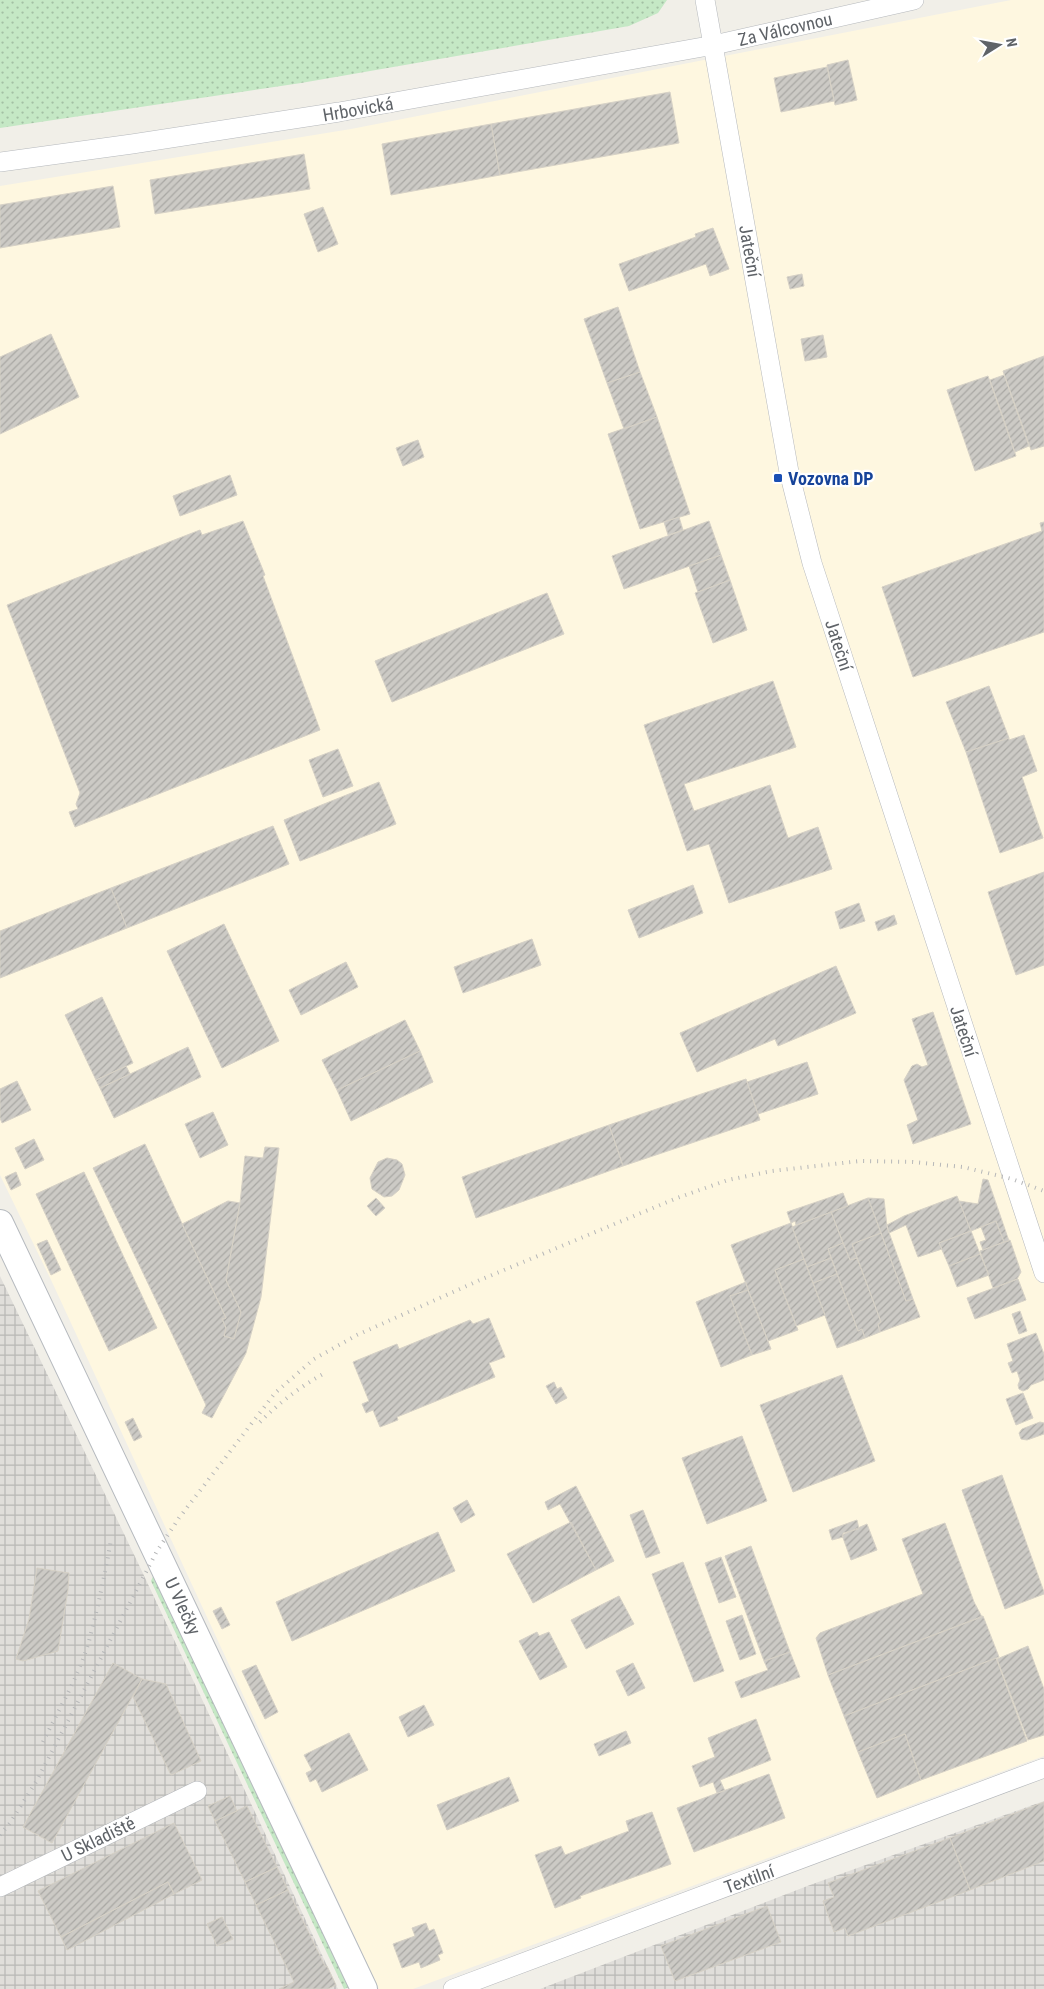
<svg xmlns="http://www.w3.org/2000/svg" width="1044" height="1989" viewBox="0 0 1044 1989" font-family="'Roboto Condensed',sans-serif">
  <defs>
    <pattern id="industrial-grid" width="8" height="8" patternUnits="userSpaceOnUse" patternTransform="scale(1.25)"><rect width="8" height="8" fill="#e0deda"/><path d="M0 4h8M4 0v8" fill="none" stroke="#b9b8b5"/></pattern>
    <pattern id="grass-dots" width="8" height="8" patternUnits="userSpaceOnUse" patternTransform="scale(1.25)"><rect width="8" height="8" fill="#c5e8c5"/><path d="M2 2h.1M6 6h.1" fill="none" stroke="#a3c0a4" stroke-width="1.8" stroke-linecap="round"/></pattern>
    <pattern id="building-hatch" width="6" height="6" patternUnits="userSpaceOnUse" patternTransform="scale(1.25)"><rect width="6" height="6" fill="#cccac5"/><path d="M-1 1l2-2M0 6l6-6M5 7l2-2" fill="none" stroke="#a9a8a4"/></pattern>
  </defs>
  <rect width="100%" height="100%" fill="#f1efe8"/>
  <path fill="#fef7e0" d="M 1011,0 L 1044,0 L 1044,1756 L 413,1989 L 379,1989 L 52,1282 L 0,1175 L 0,186 L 351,129 Z"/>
  <path fill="url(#industrial-grid)" d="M 0,1276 L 139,1565 L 338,1989 L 0,1989 Z
    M 1044,1801 L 1044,1989 L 540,1989 L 810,1885 Z"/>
  <path fill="url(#grass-dots)" d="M 0,0 L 667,0 L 658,13 L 629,26 L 301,83 L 0,128 Z
    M 154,1574 L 349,1987 L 344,1989 L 151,1581 Z"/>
  <path fill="url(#building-hatch)" stroke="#d6d1c6" d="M 848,60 L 857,100 L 835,105 L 827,65 Z
    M 827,67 L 834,101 L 781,112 L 774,78 Z
    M 670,92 L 679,143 L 500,175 L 491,124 Z
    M 491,124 L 500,175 L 391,195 L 382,144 Z
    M 304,154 L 310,189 L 155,214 L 150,180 Z
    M 113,186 L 120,227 L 0,248 L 0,205 Z
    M 323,207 L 338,244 L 318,252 L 304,214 Z
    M 713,228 L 729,269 L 710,276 L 706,264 L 629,291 L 619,264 L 696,237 L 695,234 Z
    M 802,274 L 804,286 L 790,289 L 787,277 Z
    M 618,307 L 640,372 L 607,383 L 584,319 Z
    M 51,334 L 79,397 L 0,434 L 0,357 Z
    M 823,335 L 827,357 L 805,361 L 801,339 Z
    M 1044,356 L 1044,446 L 1031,450 L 1003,371 Z
    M 640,372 L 657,417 L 624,429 L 607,383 Z
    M 1004,375 L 1029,446 L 1015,452 L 990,380 Z
    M 988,376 L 1016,456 L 975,471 L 947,390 Z
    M 657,417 L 690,514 L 640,529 L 608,434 Z
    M 418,440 L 424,457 L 403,466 L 396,448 Z
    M 230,475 L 237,495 L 180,516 L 173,496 Z
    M 679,517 L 683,530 L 668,535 L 664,522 Z
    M 243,521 L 265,575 L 263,576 L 320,730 L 75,827 L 69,812 L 78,809 L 76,804 L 80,793 L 7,605 L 200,530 L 202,535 Z
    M 709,521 L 721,555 L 624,589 L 612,556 Z
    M 1044,522 L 1044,632 L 913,677 L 882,587 L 1042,531 L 1040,523 Z
    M 721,555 L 730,580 L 698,592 L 689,566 Z
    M 730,580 L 747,630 L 713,643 L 695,593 Z
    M 547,593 L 564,634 L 392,702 L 375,661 Z
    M 773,681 L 796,747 L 684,784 L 694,811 L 770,785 L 788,838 L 818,827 L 832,869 L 729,903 L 709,844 L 687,851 L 644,725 Z
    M 989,686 L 1009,738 L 966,752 L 946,702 Z
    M 1024,735 L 1037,771 L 1022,777 L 1043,838 L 1000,853 L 966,752 L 1009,738 L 1009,740 Z
    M 338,749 L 353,786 L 323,797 L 309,760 Z
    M 379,782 L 396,824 L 300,861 L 284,820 Z
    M 273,826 L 289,864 L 127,928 L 111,888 Z
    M 1044,872 L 1044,965 L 1016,975 L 988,892 Z
    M 693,885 L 703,913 L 639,938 L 628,910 Z
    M 111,888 L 127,928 L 0,978 L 0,931 Z
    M 859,903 L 865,921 L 840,929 L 835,912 Z
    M 894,915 L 897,924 L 878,931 L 875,922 Z
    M 224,924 L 279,1041 L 222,1068 L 167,951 Z
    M 532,939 L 541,965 L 463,993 L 454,967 Z
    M 346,962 L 358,987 L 301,1015 L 289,990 Z
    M 836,966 L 856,1013 L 778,1046 L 775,1039 L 697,1072 L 680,1033 Z
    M 102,997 L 133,1063 L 96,1080 L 65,1015 Z
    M 933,1012 L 971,1124 L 913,1144 L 907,1125 L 918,1120 L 904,1080 L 912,1066 L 917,1064 L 922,1067 L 928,1065 L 912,1019 Z
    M 405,1020 L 420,1051 L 337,1090 L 322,1060 Z
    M 188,1047 L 201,1077 L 114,1118 L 100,1088 Z
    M 420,1051 L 433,1082 L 351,1121 L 337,1090 Z
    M 807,1062 L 818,1094 L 758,1114 L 747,1082 Z
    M 126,1066 L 130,1074 L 100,1088 L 96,1080 Z
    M 746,1079 L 760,1120 L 623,1166 L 609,1125 Z
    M 17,1081 L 31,1110 L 2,1123 L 0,1118 L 0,1089 Z
    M 213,1112 L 228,1145 L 200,1158 L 185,1124 Z
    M 609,1125 L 623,1166 L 476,1218 L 462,1177 Z
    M 34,1139 L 44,1160 L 25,1169 L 15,1148 Z
    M 145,1144 L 226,1318 L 222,1319 L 226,1328 L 224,1336 L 234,1339 L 241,1312 L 226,1280 L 240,1203 L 245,1156 L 263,1158 L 265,1147 L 279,1148 L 261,1297 L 246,1353 L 212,1418 L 202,1413 L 206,1405 L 93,1168 Z
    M 387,1158 L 397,1160 L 402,1164 L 405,1175 L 399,1190 L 392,1196 L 384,1197 L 372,1189 L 370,1178 L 378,1162 Z
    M 16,1172 L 21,1185 L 11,1190 L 5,1177 Z
    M 84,1172 L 157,1328 L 109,1351 L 36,1194 Z
    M 983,1179 L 988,1180 L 1009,1241 L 1004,1242 L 996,1221 L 971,1231 L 959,1201 L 978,1204 Z
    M 843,1193 L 848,1206 L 796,1225 L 795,1221 L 791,1223 L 787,1212 Z
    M 957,1196 L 971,1231 L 939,1243 L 942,1249 L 918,1257 L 906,1225 L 889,1233 L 887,1225 L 904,1216 Z
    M 376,1198 L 385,1208 L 376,1216 L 367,1206 Z
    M 868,1198 L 881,1233 L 852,1244 L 857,1258 L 850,1260 L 831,1212 Z
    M 868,1198 L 884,1199 L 887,1227 L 913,1299 L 906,1301 Z
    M 228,1201 L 240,1203 L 226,1280 L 241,1312 L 234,1339 L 224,1336 L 226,1328 L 222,1319 L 226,1318 L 182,1224 Z
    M 831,1212 L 843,1243 L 828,1249 L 831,1258 L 807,1267 L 792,1227 Z
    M 996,1221 L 1004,1242 L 983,1250 L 980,1242 L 986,1240 L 981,1227 Z
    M 791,1223 L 804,1259 L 775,1270 L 798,1330 L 768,1341 L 731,1245 Z
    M 971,1231 L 980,1254 L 949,1266 L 939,1243 Z
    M 881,1233 L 906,1301 L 913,1299 L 920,1317 L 880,1332 L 878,1324 L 881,1322 L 852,1244 Z
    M 47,1240 L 61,1270 L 51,1275 L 37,1244 Z
    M 1010,1240 L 1021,1272 L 1017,1279 L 993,1288 L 980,1251 Z
    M 843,1243 L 850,1260 L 857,1258 L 881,1322 L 878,1324 L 880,1332 L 865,1338 L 862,1329 L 858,1331 L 828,1249 Z
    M 980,1254 L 989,1275 L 957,1287 L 949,1266 Z
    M 831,1258 L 837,1274 L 813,1283 L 807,1267 Z
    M 804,1259 L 825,1315 L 796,1326 L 775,1270 Z
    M 837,1274 L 858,1331 L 862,1329 L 865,1338 L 837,1348 L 813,1283 Z
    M 1018,1279 L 1026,1300 L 975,1319 L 967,1298 Z
    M 746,1282 L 748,1290 L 730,1296 L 752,1355 L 721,1367 L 696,1302 Z
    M 748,1290 L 771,1349 L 752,1355 L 730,1296 Z
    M 1020,1311 L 1027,1331 L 1019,1334 L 1012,1314 Z
    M 489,1318 L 505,1357 L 489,1363 L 495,1377 L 397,1417 L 398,1420 L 380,1427 L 373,1410 L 366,1413 L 362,1404 L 369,1401 L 353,1362 L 397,1344 L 399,1349 L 470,1320 L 473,1324 Z
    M 1036,1333 L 1044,1354 L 1044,1380 L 1031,1385 L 1028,1389 L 1023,1391 L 1019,1389 L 1018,1385 L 1020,1380 L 1017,1371 L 1012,1373 L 1008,1363 L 1013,1361 L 1007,1344 Z
    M 842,1375 L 875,1461 L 793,1492 L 760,1405 Z
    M 554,1382 L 557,1389 L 561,1387 L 567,1398 L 556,1404 L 546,1386 Z
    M 1023,1393 L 1033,1418 L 1016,1425 L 1006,1399 Z
    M 133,1418 L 142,1437 L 134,1441 L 125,1422 Z
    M 1040,1422 L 1044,1423 L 1044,1434 L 1027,1440 L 1021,1439 L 1019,1433 L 1022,1429 Z
    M 742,1436 L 767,1501 L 707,1524 L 682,1458 Z
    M 1002,1475 L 1044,1592 L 1044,1594 L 1005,1609 L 962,1490 Z
    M 576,1486 L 614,1561 L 596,1570 L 560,1504 L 548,1510 L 545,1502 Z
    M 467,1500 L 475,1515 L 461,1523 L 453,1508 Z
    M 643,1510 L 660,1553 L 646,1558 L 630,1515 Z
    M 857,1520 L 859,1529 L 843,1533 L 843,1537 L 832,1540 L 829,1530 Z
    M 571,1522 L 596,1570 L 533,1603 L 507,1554 Z
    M 945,1523 L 974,1602 L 982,1617 L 828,1675 L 816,1638 L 820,1633 L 923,1594 L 902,1539 Z
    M 867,1524 L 877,1550 L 851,1560 L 842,1535 Z
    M 438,1532 L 455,1571 L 292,1641 L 276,1602 Z
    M 751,1546 L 790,1652 L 764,1661 L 725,1556 Z
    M 721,1557 L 736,1597 L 719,1603 L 705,1563 Z
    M 683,1562 L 724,1671 L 694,1682 L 652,1574 Z
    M 37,1568 L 69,1573 L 68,1590 L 58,1651 L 23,1661 L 16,1659 L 29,1619 Z
    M 619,1596 L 634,1624 L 586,1649 L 571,1620 Z
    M 221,1607 L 230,1625 L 222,1629 L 213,1611 Z
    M 742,1615 L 756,1654 L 740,1660 L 726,1621 Z
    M 983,1616 L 999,1657 L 844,1716 L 828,1675 Z
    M 537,1632 L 539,1636 L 549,1632 L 567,1667 L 540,1680 L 519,1641 Z
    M 1028,1646 L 1044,1689 L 1044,1735 L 1028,1740 L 997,1659 Z
    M 790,1652 L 800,1677 L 741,1698 L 735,1682 L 768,1670 L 764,1661 Z
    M 996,1658 L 1027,1741 L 921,1780 L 905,1734 L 858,1752 L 844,1716 Z
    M 113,1663 L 142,1679 L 52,1843 L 23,1827 Z
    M 633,1663 L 645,1688 L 628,1696 L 616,1671 Z
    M 256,1665 L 278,1712 L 265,1719 L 242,1671 Z
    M 142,1679 L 166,1684 L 201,1761 L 171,1775 L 133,1697 Z
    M 424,1705 L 434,1725 L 408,1737 L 399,1717 Z
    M 756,1719 L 771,1760 L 720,1780 L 725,1791 L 717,1793 L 713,1782 L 700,1787 L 692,1766 L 715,1757 L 708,1738 Z
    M 626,1731 L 631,1743 L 599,1756 L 594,1744 Z
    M 349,1733 L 368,1770 L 322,1792 L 316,1779 L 310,1782 L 306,1773 L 312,1770 L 304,1755 Z
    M 905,1734 L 921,1780 L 877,1798 L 858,1752 Z
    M 769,1774 L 785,1818 L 694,1852 L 677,1808 Z
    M 509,1777 L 519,1801 L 447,1830 L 437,1805 Z
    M 230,1796 L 237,1811 L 215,1821 L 208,1806 Z
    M 1044,1802 L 1044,1861 L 970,1890 L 950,1838 Z
    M 247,1806 L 277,1867 L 245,1882 L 215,1821 Z
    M 652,1812 L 671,1864 L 580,1896 L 581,1898 L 555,1908 L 535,1855 L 561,1846 L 565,1855 L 629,1831 L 626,1821 Z
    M 174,1823 L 202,1880 L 174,1894 L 168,1882 L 61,1937 L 38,1891 Z
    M 950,1838 L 970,1890 L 848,1936 L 845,1928 L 834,1932 L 823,1901 L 834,1897 L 828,1883 Z
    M 277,1867 L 288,1890 L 256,1905 L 245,1882 Z
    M 168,1882 L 174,1894 L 67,1950 L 61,1937 Z
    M 288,1890 L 325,1966 L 327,1966 L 336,1985 L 328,1989 L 279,1989 L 294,1982 L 256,1905 Z
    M 767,1906 L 781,1942 L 675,1981 L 661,1946 Z
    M 222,1917 L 233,1939 L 217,1946 L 207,1924 Z
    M 426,1923 L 429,1931 L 434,1929 L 443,1953 L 438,1955 L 440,1960 L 421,1968 L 419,1962 L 402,1968 L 393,1944 L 415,1936 L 412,1928 Z"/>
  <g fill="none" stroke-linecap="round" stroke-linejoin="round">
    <defs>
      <path id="street" d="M 705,0 L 789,472 L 812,563 L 1044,1273
        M 0,162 L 132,144 L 339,112 L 714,45 L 914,0
        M 0,1887 L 197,1791
        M 453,1989 L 1044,1768"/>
      <path id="secondary" d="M 0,1223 L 364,1989"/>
    </defs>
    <use href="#street" stroke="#b5b8bc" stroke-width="20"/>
    <use href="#secondary" stroke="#b6babf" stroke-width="28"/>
    <use href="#street" stroke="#fff" stroke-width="19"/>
    <use href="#secondary" stroke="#fff" stroke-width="26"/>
    <path stroke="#b6b7b8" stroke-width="4" stroke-dasharray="1 6" stroke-linecap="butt" d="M 260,1422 C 280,1402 302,1385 327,1372
      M 43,1742 C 59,1709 79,1676 89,1641 C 98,1607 105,1574 111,1540
      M 0,1835 L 10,1823 L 36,1782 L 157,1551 L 179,1518 L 275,1393 L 314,1359 L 357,1335 L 480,1280 L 677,1198 L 728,1180 L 772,1171 L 860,1161 L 913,1162 L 963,1167 L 1012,1179 L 1044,1191"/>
  </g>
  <rect fill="#1a4fb4" stroke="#fff" stroke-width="2" x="773" y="473" width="10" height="10" rx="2.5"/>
  <g text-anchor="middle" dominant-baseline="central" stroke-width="4.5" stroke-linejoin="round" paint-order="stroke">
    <g font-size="18" fill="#5f6368" stroke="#fff">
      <text transform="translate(785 29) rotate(-13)">Za Válcovnou</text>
      <text transform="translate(358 109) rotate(-10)">Hrbovická</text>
      <text transform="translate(750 251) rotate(80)">Jateční</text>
      <text transform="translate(839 645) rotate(72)">Jateční</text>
      <text transform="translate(964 1031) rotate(72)">Jateční</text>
      <text transform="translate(183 1606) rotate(65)">U Vlečky</text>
      <text transform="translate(98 1839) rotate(-26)">U Skladiště</text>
      <text transform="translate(749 1879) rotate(-20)">Textilní</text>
    </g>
    <g font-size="18" font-weight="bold" fill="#164399" stroke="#fff" text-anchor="start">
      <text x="788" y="478">Vozovna DP</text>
    </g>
  </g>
  <g transform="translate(999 45) rotate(79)" stroke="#ffffff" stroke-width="4" paint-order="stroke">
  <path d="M0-4L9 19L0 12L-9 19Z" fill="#5f6368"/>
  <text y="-8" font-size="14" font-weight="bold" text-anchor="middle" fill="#5f6368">N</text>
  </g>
</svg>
